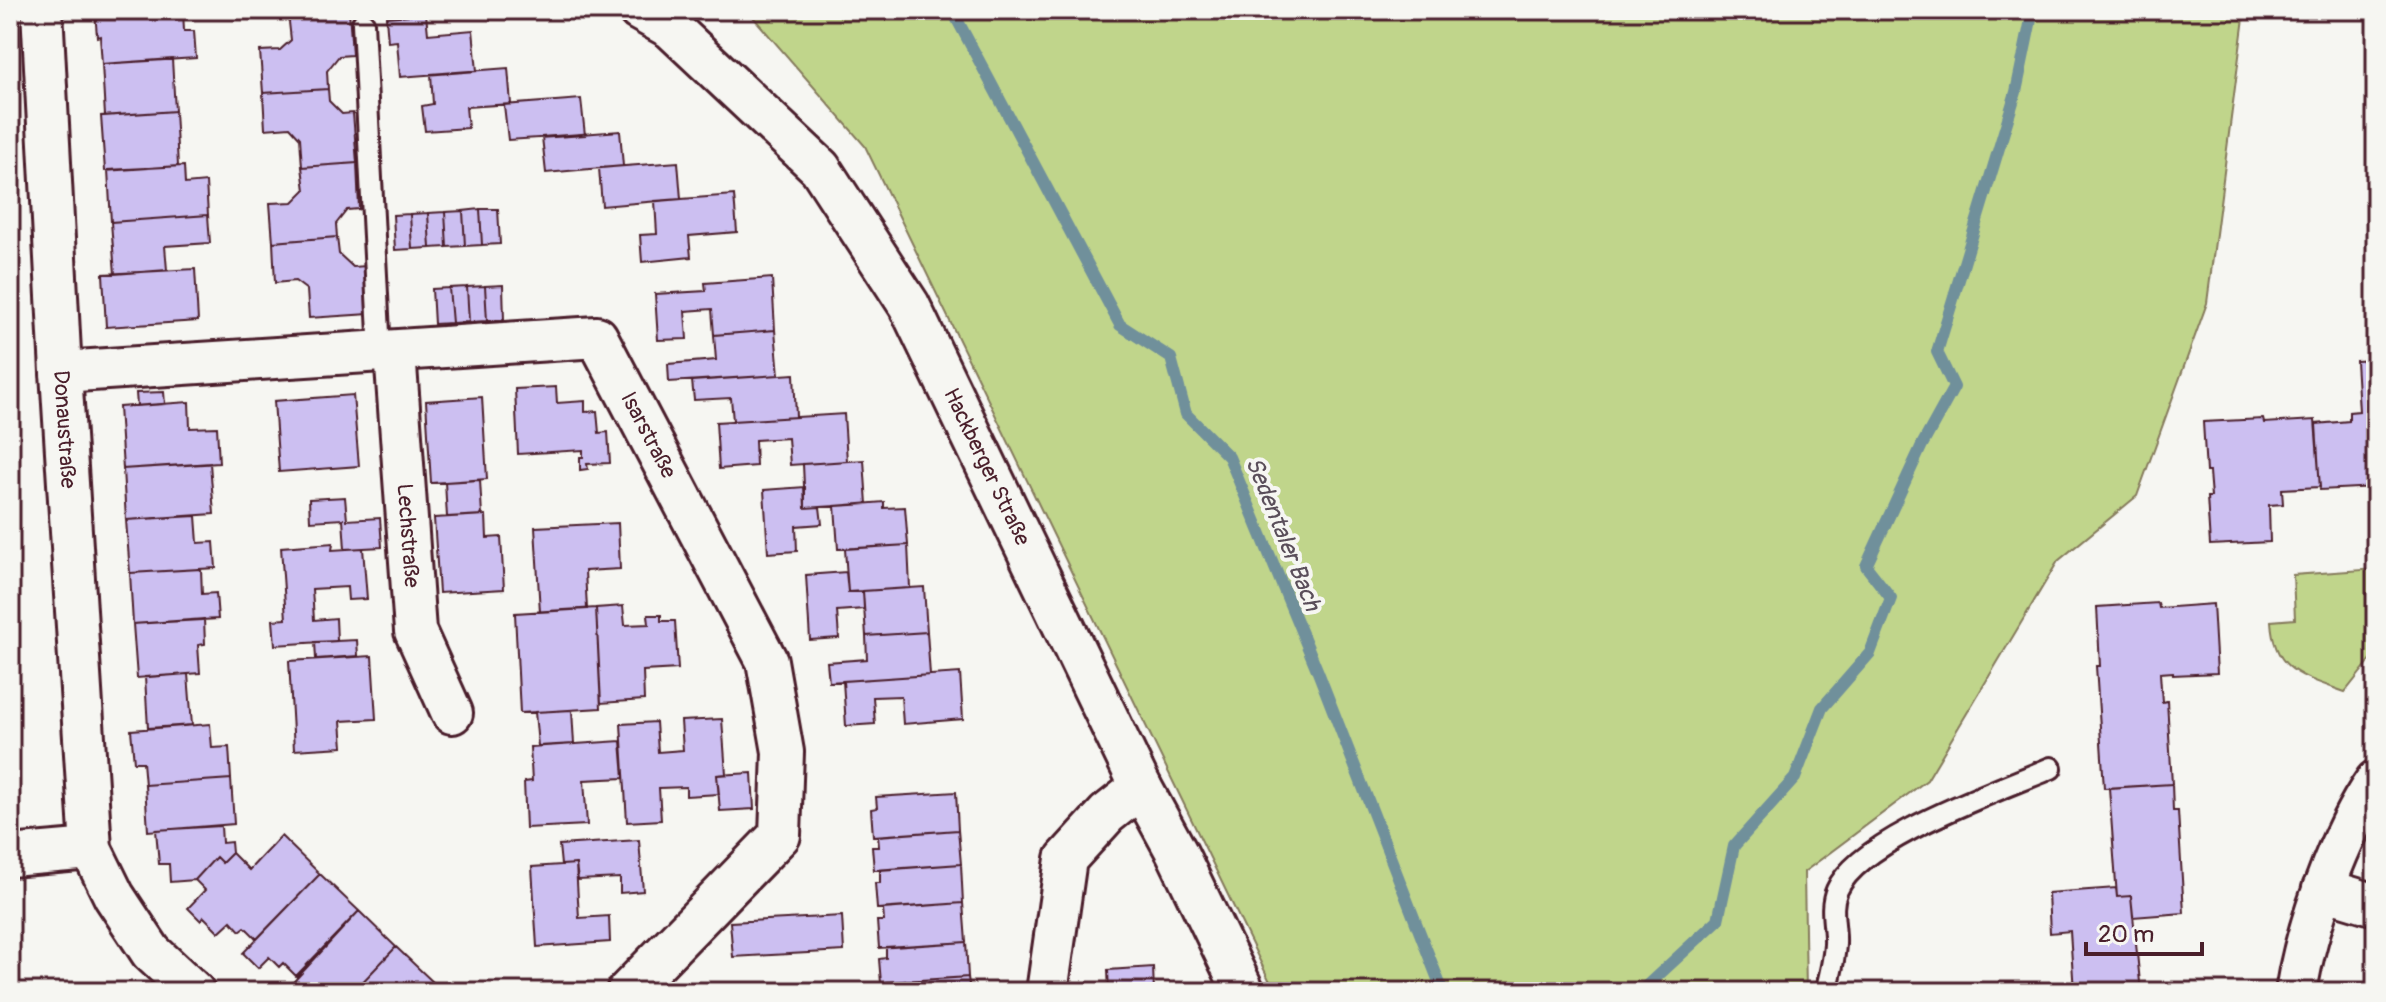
<svg xmlns="http://www.w3.org/2000/svg" width="2386" height="1002" viewBox="0 0 2386 1002" font-family="Pangolin,sans-serif">
  <rect width="100%" height="100%" fill="#f6f6f2"/>
  <filter id="ink" filterUnits="userSpaceOnUse"><feTurbulence type="fractalNoise" baseFrequency=".0125" numOctaves="2"/><feDisplacementMap in="SourceGraphic" scale="16" xChannelSelector="R" yChannelSelector="G"/><feConvolveMatrix kernelMatrix="1 2 1 2 8 2 1 2 1" color-interpolation-filters="sRGB"/></filter>
  <g filter="url(#ink)">
    <path fill="#c0d58b" stroke="#857a5b" stroke-width="2" d="M 747,10 L 2245,10 L 2207,303 L 2137,496 L 2058,561 L 1927,780 L 1804,872 L 1806,992 L 1275,992 L 865,146 Z
      M 2376,569 L 2376,653 L 2345,692 C 2303,676 2274,673 2271,621 L 2295,619 L 2293,575 Z"/>
    <g fill="none" stroke-linecap="round" stroke-linejoin="round">
      <path stroke="#70909b" stroke-width="12" d="M 952,10 L 1120,325 L 1171,358 L 1186,414 L 1229,457 L 1318,672 L 1443,992
        M 1640,992 L 1718,920 L 1734,846 L 1795,778 L 1822,708 L 1870,653 L 1891,598 L 1866,566 L 1922,445 L 1954,387 L 1937,352 L 2016,92 L 2033,10"/>
    </g>
    <path fill="#ccbff1" stroke="#4a1f2b" stroke-width="2" d="M 95,10 L 183,10 L 184,31 L 194,31 L 196,58 L 102,64 L 100,36 L 97,37 Z
      M 323,10 L 349,10 L 352,55 L 339,56 L 327,71 L 328,89 L 263,93 L 260,51 L 280,50 L 291,40 L 288,13 Z
      M 426,14 L 428,34 L 473,30 L 477,71 L 400,77 L 397,41 L 388,42 L 386,17 Z
      M 172,59 L 175,111 L 105,116 L 102,64 Z
      M 508,68 L 511,104 L 466,107 L 468,128 L 425,131 L 422,106 L 433,104 L 431,74 Z
      M 328,89 L 329,101 L 342,114 L 353,113 L 357,163 L 302,167 L 300,138 L 290,127 L 265,129 L 263,93 Z
      M 581,99 L 585,135 L 508,140 L 504,105 Z
      M 175,111 L 178,166 L 105,171 L 101,116 Z
      M 620,131 L 623,166 L 546,173 L 542,137 Z
      M 678,162 L 681,199 L 602,206 L 599,168 Z
      M 357,163 L 359,209 L 347,210 L 336,224 L 337,237 L 273,242 L 270,203 L 293,202 L 305,190 L 302,167 Z
      M 184,166 L 185,184 L 206,182 L 208,215 L 111,222 L 108,170 Z
      M 734,195 L 737,232 L 689,236 L 691,257 L 642,262 L 640,235 L 657,234 L 655,201 Z
      M 480,209 L 482,245 L 465,246 L 463,211 Z
      M 480,209 L 498,209 L 500,244 L 482,245 Z
      M 463,211 L 465,246 L 447,247 L 445,212 Z
      M 445,212 L 447,247 L 430,248 L 428,213 Z
      M 428,213 L 430,248 L 412,249 L 410,214 Z
      M 410,214 L 412,249 L 395,250 L 393,215 Z
      M 208,215 L 210,243 L 165,246 L 167,270 L 115,274 L 111,222 Z
      M 337,237 L 339,254 L 353,267 L 366,266 L 369,314 L 309,318 L 307,290 L 295,281 L 275,283 L 273,242 Z
      M 195,269 L 198,321 L 106,327 L 103,274 Z
      M 772,278 L 775,330 L 714,335 L 712,309 L 685,311 L 687,339 L 658,340 L 655,294 L 706,291 L 705,283 Z
      M 503,285 L 504,320 L 487,321 L 485,286 Z
      M 485,286 L 487,321 L 469,322 L 467,287 Z
      M 467,287 L 469,322 L 452,323 L 449,288 Z
      M 449,288 L 452,323 L 434,324 L 432,289 Z
      M 775,330 L 779,375 L 669,382 L 668,364 L 716,360 L 714,335 Z
      M 2376,360 L 2376,487 L 2320,490 L 2316,424 L 2349,421 L 2349,412 L 2359,411 L 2356,361 Z
      M 794,374 L 796,417 L 733,421 L 731,398 L 694,400 L 692,381 Z
      M 556,387 L 557,403 L 585,401 L 585,412 L 597,411 L 599,433 L 608,432 L 610,463 L 587,464 L 588,469 L 580,470 L 580,457 L 583,457 L 583,450 L 518,454 L 515,389 Z
      M 164,392 L 165,404 L 137,406 L 136,393 Z
      M 353,395 L 359,466 L 279,472 L 274,401 Z
      M 482,397 L 487,479 L 431,483 L 426,401 Z
      M 189,402 L 190,428 L 217,427 L 219,463 L 123,469 L 119,407 Z
      M 844,414 L 847,461 L 790,465 L 788,438 L 755,440 L 756,466 L 719,469 L 716,422 Z
      M 2263,419 L 2264,423 L 2315,420 L 2320,487 L 2282,489 L 2283,504 L 2269,505 L 2270,542 L 2210,545 L 2207,497 L 2211,497 L 2209,472 L 2206,472 L 2203,422 Z
      M 864,460 L 867,504 L 805,508 L 803,464 Z
      M 210,463 L 214,514 L 126,520 L 123,469 Z
      M 480,480 L 482,515 L 447,517 L 445,482 Z
      M 805,487 L 805,508 L 820,507 L 822,524 L 796,526 L 797,551 L 768,553 L 764,490 Z
      M 345,497 L 347,520 L 380,518 L 382,547 L 345,549 L 343,519 L 310,521 L 309,499 Z
      M 884,502 L 884,508 L 905,507 L 908,545 L 838,549 L 835,506 Z
      M 486,515 L 487,538 L 501,537 L 504,589 L 439,593 L 434,518 Z
      M 196,516 L 198,543 L 214,542 L 216,568 L 130,573 L 126,520 Z
      M 618,523 L 620,569 L 585,571 L 587,609 L 540,612 L 535,527 Z
      M 333,543 L 332,550 L 363,548 L 367,599 L 348,600 L 347,587 L 312,589 L 314,620 L 336,618 L 337,641 L 275,645 L 273,620 L 286,619 L 281,547 Z
      M 908,545 L 910,588 L 848,592 L 845,549 Z
      M 201,569 L 202,594 L 216,593 L 218,619 L 133,624 L 130,573 Z
      M 846,572 L 848,592 L 863,591 L 864,609 L 837,611 L 839,638 L 810,640 L 806,575 Z
      M 924,587 L 927,632 L 866,636 L 863,591 Z
      M 2158,603 L 2159,608 L 2213,604 L 2217,673 L 2173,675 L 2173,672 L 2160,673 L 2162,702 L 2167,701 L 2172,784 L 2104,788 L 2096,666 L 2100,666 L 2097,607 Z
      M 623,606 L 625,625 L 649,624 L 648,615 L 661,615 L 661,621 L 675,621 L 678,669 L 643,671 L 644,700 L 601,703 L 596,608 Z
      M 596,608 L 601,708 L 520,713 L 515,613 Z
      M 204,619 L 205,644 L 198,645 L 200,673 L 137,678 L 133,624 Z
      M 927,632 L 930,675 L 829,682 L 827,662 L 867,659 L 866,636 Z
      M 357,640 L 358,656 L 316,659 L 315,642 Z
      M 372,656 L 376,719 L 341,721 L 343,747 L 294,750 L 289,661 Z
      M 960,673 L 963,719 L 903,724 L 901,696 L 873,697 L 875,724 L 846,726 L 843,681 Z
      M 188,674 L 192,725 L 148,728 L 145,677 Z
      M 572,710 L 574,744 L 538,746 L 535,712 Z
      M 722,719 L 726,774 L 717,775 L 719,794 L 686,796 L 686,787 L 659,788 L 661,820 L 627,822 L 621,724 L 656,722 L 658,752 L 683,750 L 681,721 Z
      M 210,724 L 212,748 L 229,747 L 231,779 L 145,785 L 143,762 L 134,762 L 131,730 Z
      M 621,741 L 624,778 L 584,780 L 587,825 L 526,828 L 524,782 L 532,781 L 530,747 Z
      M 752,773 L 754,809 L 720,811 L 717,775 Z
      M 231,779 L 234,824 L 148,831 L 145,785 Z
      M 2172,784 L 2173,811 L 2178,811 L 2184,913 L 2133,917 L 2131,896 L 2117,897 L 2109,788 Z
      M 956,792 L 958,830 L 873,836 L 871,809 L 877,808 L 876,797 Z
      M 221,826 L 222,843 L 231,842 L 232,853 L 222,863 L 216,857 L 195,880 L 170,882 L 169,864 L 159,864 L 156,830 Z
      M 958,830 L 961,864 L 874,870 L 872,847 L 879,847 L 878,836 Z
      M 281,836 L 320,874 L 257,939 L 245,927 L 240,931 L 231,921 L 219,932 L 204,917 L 201,921 L 188,908 L 205,890 L 195,880 L 216,857 L 222,863 L 232,853 L 249,870 Z
      M 639,840 L 643,891 L 620,893 L 620,878 L 578,880 L 576,864 L 561,865 L 559,845 Z
      M 576,864 L 579,918 L 609,916 L 610,942 L 537,947 L 532,867 Z
      M 961,864 L 963,903 L 877,909 L 875,883 L 880,883 L 880,870 Z
      M 320,874 L 359,911 L 296,976 L 283,963 L 279,967 L 269,957 L 258,968 L 243,953 Z
      M 2116,888 L 2117,897 L 2131,896 L 2141,992 L 2074,992 L 2070,931 L 2050,933 L 2048,893 Z
      M 963,903 L 966,942 L 879,948 L 877,921 L 884,921 L 883,909 Z
      M 359,911 L 396,947 L 353,992 L 284,992 Z
      M 842,916 L 844,951 L 733,957 L 730,922 Z
      M 966,942 L 968,977 L 881,983 L 879,959 L 886,958 L 886,947 Z
      M 396,947 L 434,983 L 425,992 L 353,992 Z
      M 1153,967 L 1154,992 L 1109,992 L 1108,970 Z
      M 968,977 L 970,992 L 888,992 L 887,982 Z"/>
    <g fill="none" stroke-linecap="round" stroke-linejoin="round">
      <defs>
        <path id="lane" d="M 363,23 L 380,353
          M 1826,992 C 1830,976 1834,961 1835,944 C 1836,926 1829,908 1837,890 C 1860,838 1998,791 2051,768"/>
        <g id="street">
          <path id="s1" d="M 42,10 L 61,372 L 91,849 L 114,896 L 151,952 L 194,992"/>
          <path id="s2" d="M 639,10 L 671,28 L 820,168 L 909,305 L 1141,787 L 1177,853 L 1244,992"/>
          <path id="s3" d="M 395,352 L 415,631 L 452,713"/>
          <path id="s4" d="M 61,372 L 597,337 L 767,661 L 783,752 L 780,835 L 627,992"/>
          <path d="M 10,856 L 91,849"/>
          <path d="M 2323,889 L 2376,905"/>
          <path d="M 1047,992 L 1066,859 L 1107,814 L 1141,787"/>
          <path d="M 2296,992 C 2306,928 2339,834 2376,781"/>
        </g>
      </defs>
      <use href="#lane" stroke="#4a1f2b" stroke-width="26"/>
      <use href="#street" stroke="#4a1f2b" stroke-width="46"/>
      <use href="#lane" stroke="#f6f6f2" stroke-width="20"/>
      <use href="#street" stroke="#f6f6f2" stroke-width="40"/>
    </g>
  </g>
  <g text-anchor="middle" dominant-baseline="central" stroke-width="8" stroke-linejoin="round" paint-order="stroke">
    <g font-size="22" fill="#4a1f2b" stroke="#f6f6f2">
      <text stroke="none"><textPath href="#s1" startOffset="420">Donaustraße</textPath></text>
      <text stroke="none"><textPath href="#s4" startOffset="648">Isarstraße</textPath></text>
      <text stroke="none"><textPath href="#s2" startOffset="584">Hackberger Straße</textPath></text>
      <text stroke="none"><textPath href="#s3" startOffset="184">Lechstraße</textPath></text>
    </g>
    <g font-size="24" font-style="italic" fill="#5a4e5a" stroke="#f6f6f2">
      <text transform="translate(1283 534) rotate(68)">Sedentaler Bach</text>
    </g>
  </g>
  <rect width="2386" height="1002" fill="none" stroke="#f6f6f2" stroke-width="40"/>
  <rect x="20" y="20" width="2346" height="962" fill="none" stroke="#4a1f2b" stroke-width="3" filter="url(#ink)"/>
  <path d="M2086 942v12h116v-12" fill="none" stroke="#4a1f2b" stroke-width="4"/>
  <text x="2098" y="942" font-size="24" fill="#4a1f2b" stroke="#f6f6f2" stroke-width="6" paint-order="stroke">20 m</text>
</svg>
